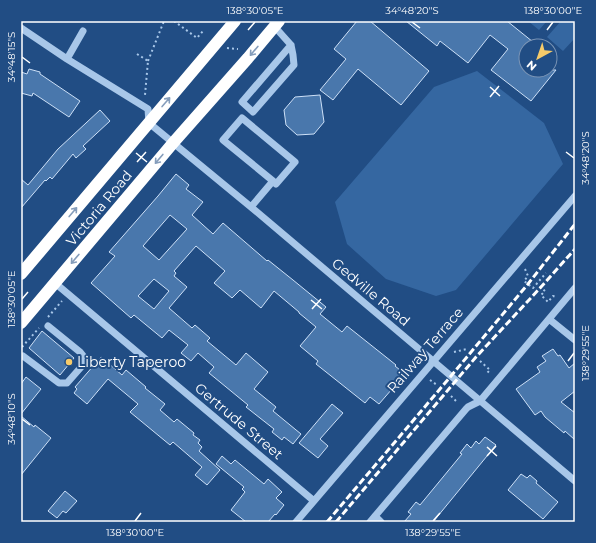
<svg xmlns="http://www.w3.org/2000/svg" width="596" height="543" viewBox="0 0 596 543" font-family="Montserrat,sans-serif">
  <rect width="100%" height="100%" fill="#214d84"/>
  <path fill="#3567a1" d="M 528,21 L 547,21 L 539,30 Z
    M 561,21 L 575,21 L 575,38 L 563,51 L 547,37 Z
    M 477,71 L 544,123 L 563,164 L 456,290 L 436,296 L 386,279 L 347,244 L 335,202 L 434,87 Z"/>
  <path fill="#4977ac" stroke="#cde0f7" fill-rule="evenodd" d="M 357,21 L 370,21 L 429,71 L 401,105 L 358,69 L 333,100 L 320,90 L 346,59 L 334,49 Z
    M 406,21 L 507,21 L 538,46 L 526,46 L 526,70 L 556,70 L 531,101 L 491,70 L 508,49 L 490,35 L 468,63 L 440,41 L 437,46 Z
    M 29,69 L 40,72 L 40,74 L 80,101 L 69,117 L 33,93 L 32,96 L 21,93 L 21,72 L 27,74 Z
    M 320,95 L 324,122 L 314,134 L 297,135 L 286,125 L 284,110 L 295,97 Z
    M 100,110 L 110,121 L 83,146 L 86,149 L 76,158 L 73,154 L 52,179 L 50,177 L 46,181 L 45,180 L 21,208 L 21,179 L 28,185 L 58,149 Z
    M 176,174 L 189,185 L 186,189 L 203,202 L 192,215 L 213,234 L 223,223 L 267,261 L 268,260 L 293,280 L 326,307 L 320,314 L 342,332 L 347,326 L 396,365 L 395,366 L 405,374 L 379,404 L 370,397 L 365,403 L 316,364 L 318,361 L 300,346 L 316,327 L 299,313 L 299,312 L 274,291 L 261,308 L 240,290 L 232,298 L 214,283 L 225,271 L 196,246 L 174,271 L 176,273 L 174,276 L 187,287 L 169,308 L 192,328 L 195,325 L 210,338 L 207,341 L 236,365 L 246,353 L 268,372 L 254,389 L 276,407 L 273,411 L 301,434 L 293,444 L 284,437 L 282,440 L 272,432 L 274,429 L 246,407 L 248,405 L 209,373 L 214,367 L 198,353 L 191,361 L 181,353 L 188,345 L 169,330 L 162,338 L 134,315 L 131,318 L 91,283 L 115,256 L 109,252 L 158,196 ZM 170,215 L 187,229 L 159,260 L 143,246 ZM 154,279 L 169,291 L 154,309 L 138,296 Z
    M 42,331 L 74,358 L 60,375 L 29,348 Z
    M 553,349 L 558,356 L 560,355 L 569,368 L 575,363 L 575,391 L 561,402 L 575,413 L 575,440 L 565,431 L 564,433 L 545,417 L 541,411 L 535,415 L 516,389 L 540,372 L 537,367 L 546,361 L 542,356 Z
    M 101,357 L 122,375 L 126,370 L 146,387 L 145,388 L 165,404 L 160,410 L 174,422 L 177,419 L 194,433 L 193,435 L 200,440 L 198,443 L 202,447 L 199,451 L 220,470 L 207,485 L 195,475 L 202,467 L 173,442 L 170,445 L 130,412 L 138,404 L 108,379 L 87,404 L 74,393 L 77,389 L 75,387 Z
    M 26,377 L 41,389 L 21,414 L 21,384 Z
    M 332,404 L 343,413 L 320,439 L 328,446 L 318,458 L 299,443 Z
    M 21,416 L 34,427 L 35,425 L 51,438 L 21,475 Z
    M 485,437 L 496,445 L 433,522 L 404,522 L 411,514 L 408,512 L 416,502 L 420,505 L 462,454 L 460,453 L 467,444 L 471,448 L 476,441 L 479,444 Z
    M 222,456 L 231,464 L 235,460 L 264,484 L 268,479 L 282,492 L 276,498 L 284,505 L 276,515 L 275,514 L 268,522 L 246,522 L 231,510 L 245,492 L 242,489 L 244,487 L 216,464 Z
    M 521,474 L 527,478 L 530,475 L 537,481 L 536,483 L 558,502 L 543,519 L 508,490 Z
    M 65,491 L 77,501 L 66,513 L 63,511 L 57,518 L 48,511 Z"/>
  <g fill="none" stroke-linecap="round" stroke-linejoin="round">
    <path stroke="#a8c7e9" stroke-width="2" stroke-dasharray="2 3" stroke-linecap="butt" d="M 174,21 L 197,38 L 203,31
      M 227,48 L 238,49
      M 137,54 L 148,61 L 145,95
      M 148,61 L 164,21
      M 525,269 L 528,276 L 524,281 L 533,288 L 546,273
      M 536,283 L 545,291 L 541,295 L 548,302 L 553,296 L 556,297
      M 48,317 L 62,301
      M 22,347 L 39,328
      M 454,352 L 467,349
      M 480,361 L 490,370 L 487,373
      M 430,380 L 437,385
      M 451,396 L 458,403"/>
    <path stroke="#a8c7e9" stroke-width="7" d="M 274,26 L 291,45 L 293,55 L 294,65 L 253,112 L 242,102 L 291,45
      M 21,28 L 67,59 L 148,109 L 149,123 L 251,207 L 575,481
      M 67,59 L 83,31
      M 251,207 L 273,181 L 223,140 L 242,118 L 295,162 L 276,184 L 273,181
      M 55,283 L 314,501
      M 549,319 L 575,340
      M 23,356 L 59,383 L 67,383 L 82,366 L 84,357 L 80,352 L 48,326
      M 375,516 L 381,522
      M 296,522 L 575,196
      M 370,522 L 466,409 L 468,407 L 480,401 L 575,288"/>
    <path stroke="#fff" stroke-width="12" d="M 21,274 L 235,21
      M 21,323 L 173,143 L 248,58 L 279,21"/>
    <path stroke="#fff" stroke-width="3" stroke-dasharray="7 3" stroke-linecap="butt" d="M 327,522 L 451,376 L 528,284 L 575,224
      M 336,522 L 476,357 L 541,287 L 575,249"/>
  </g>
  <defs><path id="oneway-shaft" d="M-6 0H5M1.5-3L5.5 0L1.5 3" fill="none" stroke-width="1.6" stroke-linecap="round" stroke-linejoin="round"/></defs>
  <g stroke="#859dbb">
    <use href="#oneway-shaft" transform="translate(254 51) rotate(130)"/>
    <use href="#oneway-shaft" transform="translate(166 102) rotate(-49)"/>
    <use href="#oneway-shaft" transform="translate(159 159) rotate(130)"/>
    <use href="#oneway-shaft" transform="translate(73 212) rotate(-50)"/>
    <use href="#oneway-shaft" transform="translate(75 259) rotate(130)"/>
  </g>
  <path fill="none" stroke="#fff" stroke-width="1.5" d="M 412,22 L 420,28M 248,30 L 255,22M 547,30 L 553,22M 22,57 L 30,63M 490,87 L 500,96M 490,97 L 499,86M 566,152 L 574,158M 136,153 L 147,162M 137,162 L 146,152M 22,299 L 28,292M 311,300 L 322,309M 312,309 L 321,299M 568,361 L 574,353M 22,419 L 30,425M 487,447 L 497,456M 487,456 L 496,446M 135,521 L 141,513M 433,521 L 440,513"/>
  <circle fill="#f6cb6a" stroke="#214d84" stroke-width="1.5" cx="69" cy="362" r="4"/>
  <g text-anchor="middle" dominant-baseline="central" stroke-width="4" stroke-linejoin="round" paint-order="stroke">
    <g font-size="14" fill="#fff" stroke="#214d84">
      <text transform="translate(99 208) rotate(-50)">Victoria Road</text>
      <text transform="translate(371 292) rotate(40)">Gedville Road</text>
      <text transform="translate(425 350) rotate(-49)">Railway Terrace</text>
      <text transform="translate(239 421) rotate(40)">Gertrude Street</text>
    </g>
    <g font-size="14" fill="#fff" stroke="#214d84" text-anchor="start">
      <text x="77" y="362">Liberty Taperoo</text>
    </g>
  </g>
  <rect width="596" height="543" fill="none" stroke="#214d84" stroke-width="44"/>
  <g transform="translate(538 58) rotate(220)"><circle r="19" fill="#214d84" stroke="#7a94b5"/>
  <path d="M0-3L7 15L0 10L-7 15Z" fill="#f6cb6a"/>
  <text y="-6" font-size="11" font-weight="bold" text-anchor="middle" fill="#ffffff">N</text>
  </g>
  <rect x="22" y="22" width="552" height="499" fill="none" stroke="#fff" stroke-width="1.5"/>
  <g font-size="10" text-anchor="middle" fill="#fff">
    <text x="255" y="14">138°30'05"E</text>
    <text x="412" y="14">34°48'20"S</text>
    <text x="553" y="14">138°30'00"E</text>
    <text transform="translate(11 57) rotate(-90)" y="4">34°48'15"S</text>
    <text transform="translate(585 158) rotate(-90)" y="4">34°48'20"S</text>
    <text transform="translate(11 299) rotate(-90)" y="4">138°30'05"E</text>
    <text transform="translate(585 353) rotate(-90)" y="4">138°29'55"E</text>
    <text transform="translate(11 419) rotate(-90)" y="4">34°48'10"S</text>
    <text x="135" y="536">138°30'00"E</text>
    <text x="433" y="536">138°29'55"E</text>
  </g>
</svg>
